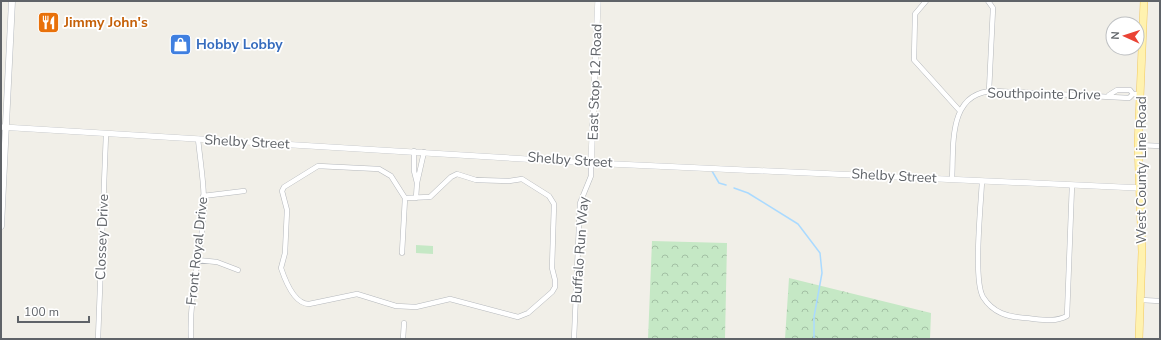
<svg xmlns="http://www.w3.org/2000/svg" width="1161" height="340" viewBox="0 0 1161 340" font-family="'Nunito Sans',sans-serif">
  <defs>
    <pattern id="forest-crowns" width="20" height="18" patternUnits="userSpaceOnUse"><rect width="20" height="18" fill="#c5e8c5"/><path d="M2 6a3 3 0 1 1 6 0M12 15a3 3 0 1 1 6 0" fill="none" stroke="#a3c0a4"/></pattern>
  </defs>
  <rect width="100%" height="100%" fill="#f1efe8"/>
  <path fill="url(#forest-crowns)" d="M 652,241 L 727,243 L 725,339 L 648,339 Z
    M 789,278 L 931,313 L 930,339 L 785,339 Z"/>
  <path fill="#c5e8c5" d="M 416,245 L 433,246 L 433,254 L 416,253 Z"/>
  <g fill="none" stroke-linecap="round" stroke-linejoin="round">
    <path stroke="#aadaff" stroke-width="1.5" d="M 712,171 L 719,183 L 726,185
      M 734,188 L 748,193 L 798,224 L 820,253 L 822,273 L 814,317 L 814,339"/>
    <defs>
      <path id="minor" d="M 926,1 L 915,14 L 914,60 L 960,111
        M 988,1 L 993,8 L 989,91
        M 1109,95 L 1117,90 L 1130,90 L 1133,94
        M 1138,145 L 1160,146
        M 414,151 L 414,171 L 417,183 L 424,152
        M 318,166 L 379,169 L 391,176 L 405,198 L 430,197 L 451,177 L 457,174 L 476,180 L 509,181 L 522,179 L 549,196 L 554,204 L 552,268 L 555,280 L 555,287 L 552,292 L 528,313 L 518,317 L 450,299 L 416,307 L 396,306 L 357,294 L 309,304 C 294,304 285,280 281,268 L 285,253 L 287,210 L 282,191 L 284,187 Z
        M 952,179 C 954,146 947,91 995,91 L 1129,98 L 1133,94 L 1140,94
        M 982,181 C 981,204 973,280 983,297 C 993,313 1008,317 1025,318 C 1039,319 1054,323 1067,316 L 1072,185
        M 203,196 L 244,191
        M 416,198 L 417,183
        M 402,253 L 405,198
        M 197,260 L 217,262 L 238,270
        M 1141,300 L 1160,301
        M 98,339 L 106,134
        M 191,339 C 189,299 199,262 203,222 C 206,195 201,167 198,139
        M 403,339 L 404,323
        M 574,339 L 580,203 L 591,176 L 591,163"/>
      <path id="tertiary" d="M 1,127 L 591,163 L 1140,188
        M 591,163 L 598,1"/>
      <path id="secondary" d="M 1,226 L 12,1"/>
      <path id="primary" d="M 1139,339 L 1142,252 L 1138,145 L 1144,1"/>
    </defs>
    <use href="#minor" stroke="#b5b8bc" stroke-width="5.5"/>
    <use href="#tertiary" stroke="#b5b8bc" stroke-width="6"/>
    <use href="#secondary" stroke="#b6babf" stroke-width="7"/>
    <use href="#primary" stroke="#f2c960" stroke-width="8"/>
    <use href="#minor" stroke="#fff" stroke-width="4.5"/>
    <use href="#tertiary" stroke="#fff" stroke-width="5.5"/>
    <use href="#secondary" stroke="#fff" stroke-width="6"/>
    <use href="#primary" stroke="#fff2af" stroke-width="7"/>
  </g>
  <defs>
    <symbol id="restaurant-square" viewBox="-11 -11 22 22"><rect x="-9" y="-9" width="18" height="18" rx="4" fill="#e8710a" stroke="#fff"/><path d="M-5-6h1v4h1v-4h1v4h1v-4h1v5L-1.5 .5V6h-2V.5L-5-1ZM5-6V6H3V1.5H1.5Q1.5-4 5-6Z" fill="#fff"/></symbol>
    <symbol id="shop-square" viewBox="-11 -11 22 22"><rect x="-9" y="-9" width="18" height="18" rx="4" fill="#3f7fe0" stroke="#fff"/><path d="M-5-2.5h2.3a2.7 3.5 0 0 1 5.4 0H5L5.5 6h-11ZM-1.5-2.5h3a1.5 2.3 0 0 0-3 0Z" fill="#fff"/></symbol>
  </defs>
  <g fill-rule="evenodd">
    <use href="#restaurant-square" x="36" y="10" width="25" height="25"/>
    <use href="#shop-square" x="168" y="32" width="25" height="25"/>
  </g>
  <g text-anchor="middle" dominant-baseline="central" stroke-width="3.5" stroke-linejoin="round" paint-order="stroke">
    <g font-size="14" font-weight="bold" fill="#c56008" stroke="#fff" text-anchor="start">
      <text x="64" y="22">Jimmy John's</text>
    </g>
    <g font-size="14" font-weight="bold" fill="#366cbe" stroke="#fff" text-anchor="start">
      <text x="196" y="44">Hobby Lobby</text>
    </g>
    <g font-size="14" fill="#5f6368" stroke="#fff">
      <text transform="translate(595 82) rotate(-88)">East Stop 12 Road</text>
      <text transform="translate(1044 94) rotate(1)">Southpointe Drive</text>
      <text transform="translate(247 142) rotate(3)">Shelby Street</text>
      <text transform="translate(570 160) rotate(4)">Shelby Street</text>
      <text transform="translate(1141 170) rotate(-90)">West County Line Road</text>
      <text transform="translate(894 176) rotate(3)">Shelby Street</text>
      <text transform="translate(102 237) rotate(-88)">Clossey Drive</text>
      <text transform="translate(580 250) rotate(-86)">Buffalo Run Way</text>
      <text transform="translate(197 251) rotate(-84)">Front Royal Drive</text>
    </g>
  </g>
  <rect width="1161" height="340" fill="none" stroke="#5f6368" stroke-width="4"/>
  <g transform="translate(1125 36) rotate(273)"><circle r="19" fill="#ffffff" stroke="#bfc1c3"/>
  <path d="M0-3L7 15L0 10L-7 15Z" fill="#ea4335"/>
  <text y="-6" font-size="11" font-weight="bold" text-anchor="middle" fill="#5f6368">N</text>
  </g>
  <path d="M18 316v6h71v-6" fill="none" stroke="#5f6368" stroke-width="2"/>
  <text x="24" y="316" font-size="12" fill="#5f6368" stroke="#ffffff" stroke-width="3" paint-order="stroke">100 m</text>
</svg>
